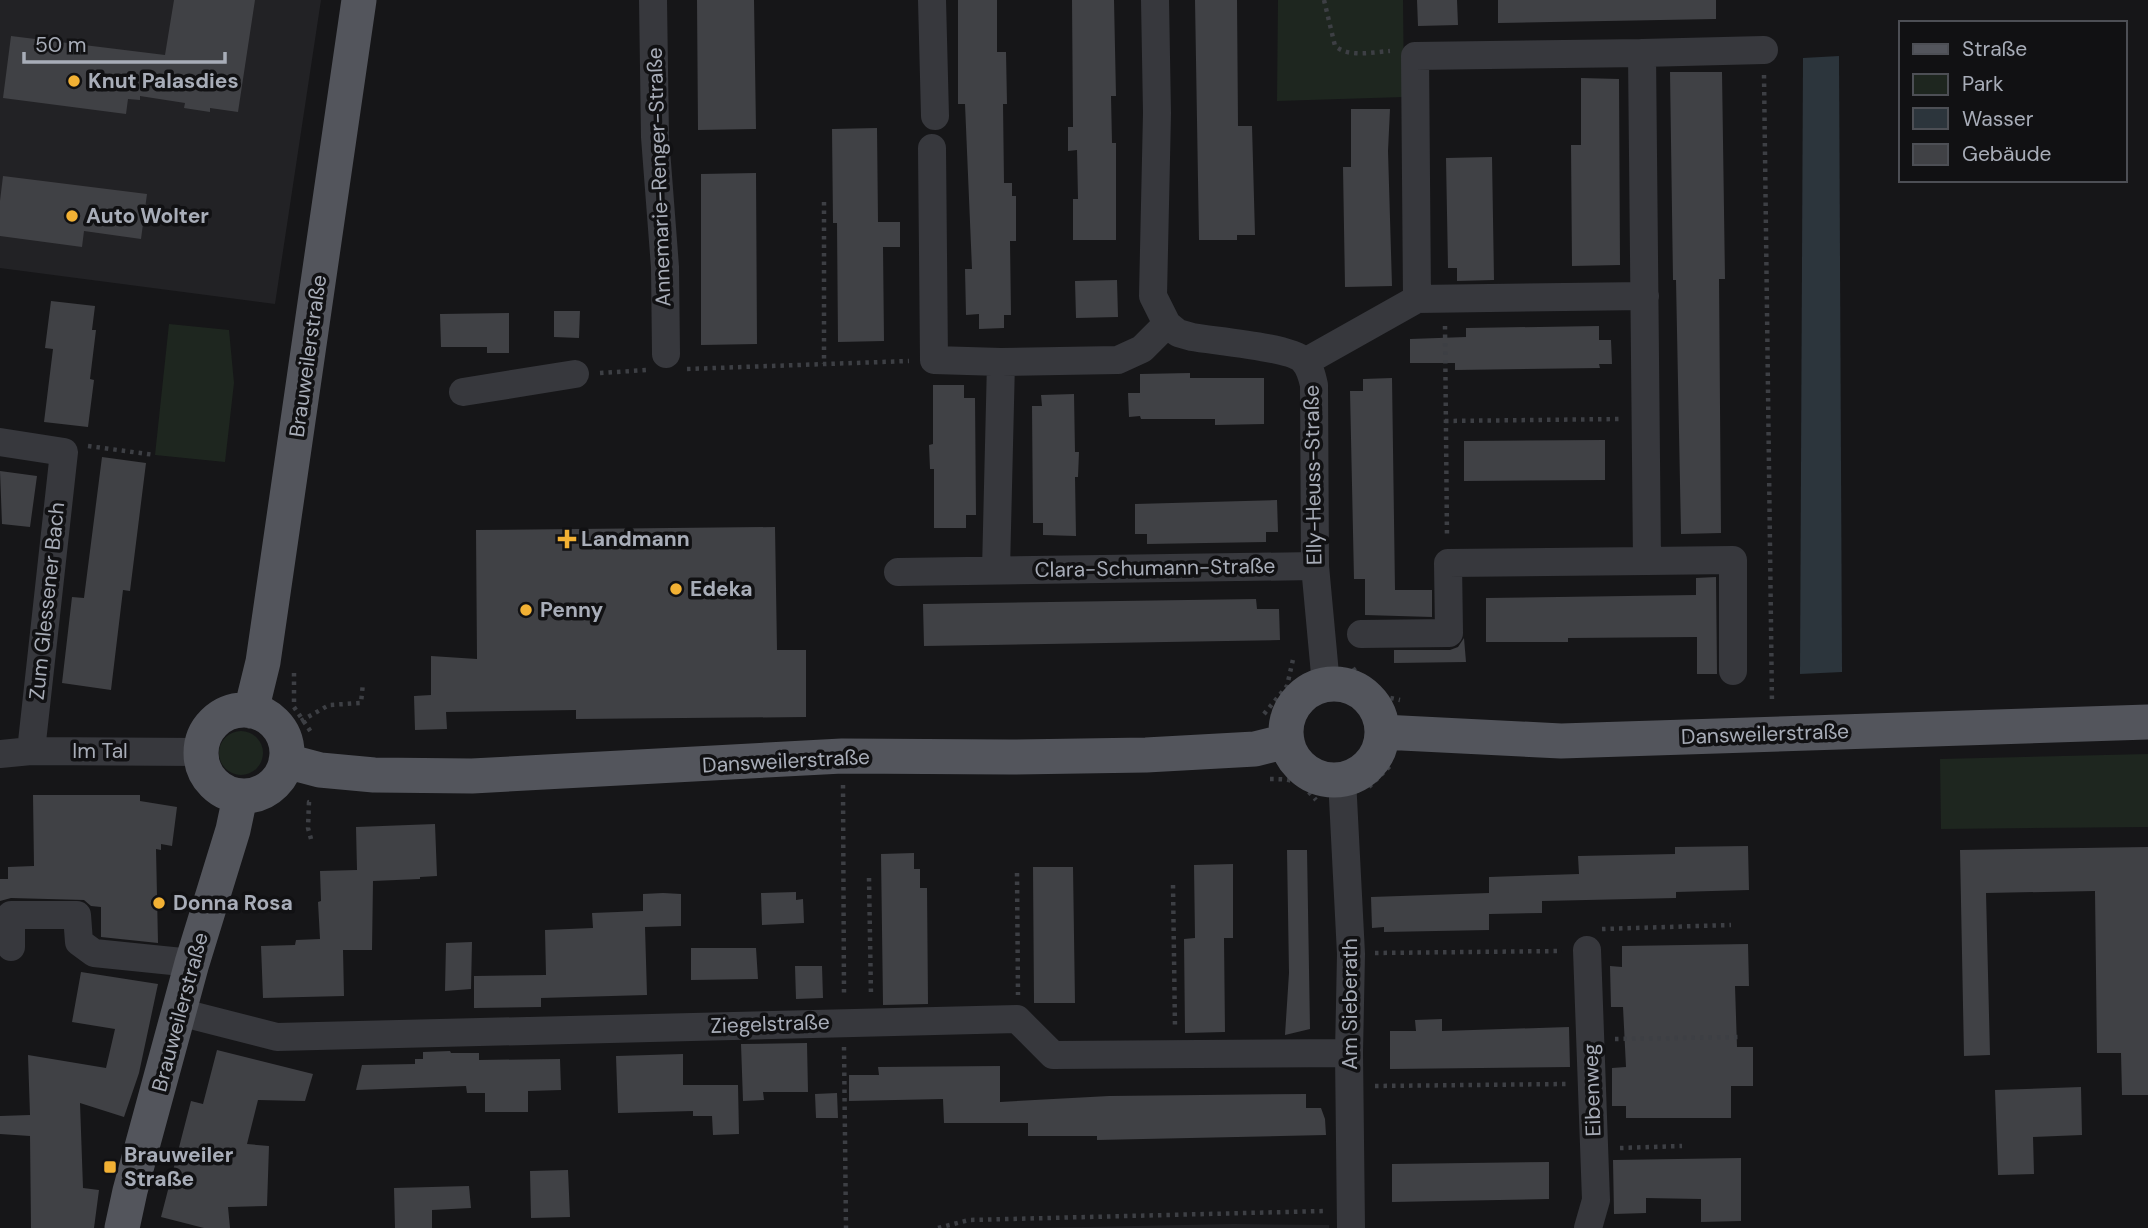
<svg xmlns="http://www.w3.org/2000/svg" width="2148" height="1228" viewBox="0 0 2148 1228" font-family="'DM Sans',sans-serif">
  <rect width="100%" height="100%" fill="#161618"/>
  <path fill="#222225" d="M 0,0 L 321,0 L 275,304 L 0,268 Z
    M 1234,1224 L 1329,1225 L 1329,1228 L 1033,1228 Z"/>
  <path fill="#1e261f" d="M 1278,0 L 1403,0 L 1404,97 L 1277,101 Z
    M 169,324 L 229,330 L 234,383 L 225,462 L 155,455 Z
    M219 753a22 22 0 1 1 44 0a22 22 0 1 1-44 0Z
    M 2148,754 L 2148,827 L 1941,829 L 1940,759 Z"/>
  <path fill="#2c353c" d="M 1839,56 L 1842,672 L 1800,674 L 1803,58 Z"/>
  <path fill="#404145" d="M 174,0 L 255,0 L 238,112 L 210,108 L 210,112 L 184,108 L 185,103 L 140,96 L 140,100 L 128,99 L 126,114 L 3,98 L 11,36 L 165,55 Z
    M 697,0 L 754,0 L 756,129 L 698,130 Z
    M 958,0 L 997,0 L 997,52 L 1006,52 L 1007,104 L 1003,104 L 1004,183 L 1012,183 L 1012,196 L 1016,196 L 1016,241 L 1010,241 L 1011,315 L 1004,315 L 1004,328 L 979,329 L 979,314 L 966,315 L 965,269 L 972,269 L 965,104 L 958,104 Z
    M 1072,0 L 1114,0 L 1116,96 L 1111,96 L 1112,143 L 1116,143 L 1116,240 L 1073,240 L 1073,199 L 1078,199 L 1077,150 L 1068,151 L 1068,127 L 1073,127 Z
    M 1195,0 L 1237,0 L 1238,126 L 1252,126 L 1255,235 L 1237,235 L 1237,240 L 1199,240 Z
    M 1417,0 L 1457,0 L 1458,25 L 1418,26 Z
    M 1498,0 L 1716,0 L 1716,19 L 1498,23 Z
    M 1670,72 L 1722,72 L 1725,279 L 1719,279 L 1721,533 L 1681,534 L 1676,280 L 1673,280 Z
    M 1581,78 L 1619,79 L 1620,265 L 1572,266 L 1571,145 L 1581,145 Z
    M 1351,109 L 1390,109 L 1388,151 L 1392,286 L 1345,287 L 1343,167 L 1351,167 Z
    M 877,128 L 878,222 L 900,222 L 900,247 L 883,247 L 884,341 L 838,342 L 837,223 L 833,223 L 832,129 Z
    M 1492,157 L 1494,280 L 1457,281 L 1457,268 L 1448,268 L 1446,158 Z
    M 756,173 L 757,344 L 701,345 L 701,174 Z
    M 3,176 L 147,194 L 141,239 L 84,231 L 82,247 L 0,236 L 0,201 Z
    M 1117,280 L 1118,317 L 1076,318 L 1075,281 Z
    M 51,301 L 95,306 L 92,330 L 96,330 L 90,379 L 94,380 L 88,427 L 44,422 L 53,349 L 45,348 Z
    M 554,311 L 580,311 L 579,338 L 554,337 Z
    M 509,313 L 509,353 L 487,353 L 487,347 L 441,347 L 440,314 Z
    M 1599,326 L 1599,340 L 1611,340 L 1612,364 L 1599,364 L 1600,368 L 1455,370 L 1455,363 L 1410,363 L 1410,339 L 1466,337 L 1466,328 Z
    M 1190,373 L 1190,378 L 1264,378 L 1264,424 L 1215,425 L 1215,419 L 1141,419 L 1140,416 L 1129,417 L 1128,393 L 1140,393 L 1140,374 Z
    M 1392,378 L 1395,590 L 1432,590 L 1432,617 L 1365,615 L 1365,579 L 1354,579 L 1350,391 L 1363,391 L 1363,379 Z
    M 933,385 L 964,385 L 964,398 L 975,398 L 976,515 L 966,515 L 966,528 L 934,528 L 934,469 L 930,469 L 929,445 L 933,444 Z
    M 1074,394 L 1075,452 L 1079,452 L 1078,477 L 1075,477 L 1076,536 L 1043,535 L 1043,523 L 1033,523 L 1032,406 L 1042,406 L 1041,395 Z
    M 1605,440 L 1605,480 L 1464,481 L 1464,441 Z
    M 102,457 L 146,463 L 130,591 L 123,590 L 111,690 L 62,683 L 72,597 L 84,598 Z
    M 0,471 L 37,476 L 30,527 L 2,524 Z
    M 1277,500 L 1278,532 L 1266,532 L 1266,542 L 1147,544 L 1147,534 L 1135,534 L 1135,504 Z
    M 775,527 L 777,650 L 806,650 L 806,717 L 576,719 L 576,710 L 446,712 L 447,729 L 415,730 L 414,696 L 431,695 L 431,656 L 477,659 L 476,530 Z
    M 1716,577 L 1717,674 L 1697,674 L 1697,637 L 1568,638 L 1568,642 L 1486,642 L 1486,598 L 1696,595 L 1696,578 Z
    M 1256,599 L 1257,609 L 1279,609 L 1280,640 L 924,646 L 923,604 Z
    M 1464,638 L 1466,662 L 1394,663 L 1394,650 L 1450,650 L 1458,647 Z
    M 33,795 L 140,795 L 140,801 L 177,807 L 172,846 L 161,844 L 161,850 L 156,849 L 158,943 L 101,937 L 101,907 L 91,906 L 84,900 L 11,898 L 0,901 L 0,879 L 8,879 L 8,867 L 34,866 Z
    M 435,824 L 437,876 L 420,877 L 420,879 L 373,881 L 372,950 L 343,950 L 344,996 L 263,998 L 261,946 L 295,945 L 296,940 L 320,939 L 318,902 L 321,901 L 320,871 L 357,870 L 356,827 Z
    M 1748,846 L 1749,890 L 1676,892 L 1676,898 L 1542,901 L 1542,913 L 1489,914 L 1489,930 L 1384,932 L 1384,927 L 1372,928 L 1371,897 L 1489,893 L 1489,877 L 1579,874 L 1578,856 L 1675,854 L 1675,847 Z
    M 2148,847 L 2148,1095 L 2122,1095 L 2121,1053 L 2097,1053 L 2095,891 L 1986,893 L 1990,1055 L 1964,1056 L 1960,850 Z
    M 1287,850 L 1307,850 L 1310,1029 L 1285,1035 L 1289,973 Z
    M 914,853 L 914,869 L 920,869 L 920,888 L 927,888 L 928,1004 L 883,1005 L 881,854 Z
    M 1233,864 L 1233,938 L 1224,938 L 1225,1032 L 1185,1033 L 1184,939 L 1195,938 L 1194,865 Z
    M 1033,867 L 1073,867 L 1075,1003 L 1034,1003 Z
    M 796,892 L 796,900 L 803,899 L 804,923 L 762,925 L 761,893 Z
    M 663,893 L 681,894 L 681,926 L 645,927 L 647,995 L 541,998 L 541,1007 L 474,1008 L 474,976 L 546,975 L 545,930 L 593,928 L 592,913 L 643,911 L 643,894 Z
    M 472,942 L 471,989 L 445,991 L 446,943 Z
    M 1748,944 L 1749,986 L 1735,986 L 1737,1047 L 1753,1047 L 1753,1086 L 1731,1086 L 1731,1118 L 1626,1118 L 1626,1106 L 1612,1106 L 1612,1068 L 1626,1067 L 1623,1007 L 1611,1007 L 1610,966 L 1622,967 L 1622,946 Z
    M 691,948 L 756,948 L 758,979 L 691,980 Z
    M 795,966 L 822,966 L 823,998 L 796,999 Z
    M 81,972 L 158,984 L 139,1073 L 124,1117 L 80,1103 L 83,1188 L 99,1190 L 94,1228 L 31,1228 L 30,1136 L 0,1134 L 0,1116 L 30,1115 L 28,1055 L 106,1068 L 115,1029 L 72,1022 Z
    M 1442,1019 L 1442,1031 L 1569,1027 L 1570,1067 L 1390,1069 L 1390,1031 L 1416,1031 L 1415,1020 Z
    M 807,1043 L 808,1092 L 763,1092 L 764,1100 L 743,1101 L 741,1044 Z
    M 217,1050 L 313,1074 L 305,1101 L 258,1100 L 247,1144 L 269,1146 L 267,1206 L 228,1207 L 230,1228 L 204,1228 L 161,1217 L 191,1101 L 203,1104 Z
    M 450,1051 L 451,1053 L 479,1053 L 479,1060 L 560,1059 L 561,1090 L 528,1091 L 528,1112 L 485,1112 L 485,1093 L 467,1093 L 466,1086 L 356,1090 L 362,1065 L 415,1064 L 415,1059 L 423,1059 L 423,1052 Z
    M 683,1054 L 683,1085 L 738,1085 L 739,1134 L 713,1135 L 712,1116 L 693,1116 L 693,1111 L 618,1113 L 616,1056 Z
    M 1000,1066 L 1000,1102 L 1109,1096 L 1306,1094 L 1306,1108 L 1321,1108 L 1325,1119 L 1326,1135 L 1097,1140 L 1097,1136 L 1028,1136 L 1028,1123 L 944,1123 L 943,1099 L 849,1101 L 849,1075 L 879,1075 L 878,1067 Z
    M 2081,1087 L 2082,1135 L 2033,1137 L 2034,1174 L 1998,1175 L 1995,1090 Z
    M 837,1093 L 838,1118 L 816,1118 L 815,1094 Z
    M 1741,1158 L 1741,1221 L 1701,1222 L 1701,1199 L 1646,1198 L 1646,1213 L 1614,1214 L 1613,1160 Z
    M 1549,1162 L 1549,1199 L 1392,1202 L 1392,1164 Z
    M 568,1170 L 570,1217 L 531,1218 L 530,1171 Z
    M 469,1186 L 471,1208 L 432,1210 L 432,1228 L 395,1228 L 394,1188 Z"/>
  <g fill="none" stroke-linecap="round" stroke-linejoin="round">
    <path stroke="#3d3f44" stroke-width="4.5" stroke-dasharray="3.5 5" stroke-linecap="butt" d="M 1324,0 L 1335,46 C 1349,58 1373,52 1390,51
      M 1764,75 L 1772,704
      M 824,202 L 824,364
      M 1445,326 L 1447,538
      M 687,369 L 909,361
      M 600,373 L 647,370
      M 1445,421 L 1621,419
      M 88,446 L 155,455
      M 1353,668 L 1372,694 L 1400,700
      M 294,673 L 294,707 L 313,735
      M 1264,714 L 1287,686 L 1294,655
      M 301,721 L 329,705 L 361,703 L 363,683
      M 1270,779 C 1294,779 1300,781 1316,800
      M 843,785 L 844,997
      M 1369,787 L 1392,764
      M 311,839 L 308,828 L 309,802 L 312,802
      M 1017,873 L 1018,995
      M 869,878 L 871,996
      M 1173,885 L 1175,1028
      M 1602,929 L 1731,925
      M 1375,953 L 1562,951
      M 1615,1039 L 1740,1037
      M 844,1047 L 846,1228
      M 1375,1086 L 1566,1084
      M 1620,1148 L 1682,1146
      M 938,1228 L 969,1220 L 1325,1211"/>
    <path stroke="#37383d" stroke-width="28" d="M 653,0 L 655,137 L 665,267 L 666,354
      M 932,0 L 935,116
      M 1155,0 L 1157,113 L 1153,296 L 1167,324 L 1178,333 L 1192,337 C 1214,341 1289,347 1303,360 C 1310,367 1312,376 1314,385 L 1315,566 L 1326,685
      M 1642,53 L 1764,50
      M 932,148 L 934,360 L 1001,362 L 1118,360 L 1142,349 L 1167,324
      M 1305,362 L 1417,299
      M 463,392 L 575,374
      M 0,442 L 64,452 L 31,751
      M 1647,561 L 1733,560 L 1733,671
      M 996,570 L 1001,362
      M 898,572 L 1315,566
      M 1361,634 L 1449,633 L 1448,563 L 1647,561 L 1642,53 L 1415,56 L 1417,299 L 1645,296
      M 0,754 L 31,751 L 200,752
      M 1342,779 L 1351,954 L 1349,1053 L 1351,1228
      M 11,947 L 11,915 L 77,915 L 79,942 L 94,953 L 192,963
      M 1587,950 L 1596,1200 L 1588,1228
      M 179,1012 L 277,1037 L 1017,1019 L 1053,1055 L 1349,1053"/>
    <path stroke="#53555c" stroke-width="35" d="M1286 732a48 48 0 1 1 96 0a48 48 0 1 1-96 0Z
      M201 753a43 43 0 1 1 86 0a43 43 0 1 1-86 0Z
      M 251,711 L 263,662 L 359,0
      M 1382,732 L 1561,741 L 2148,722
      M 286,761 L 320,770 L 374,775 L 472,776 L 842,756 L 1010,757 L 1146,755 L 1255,749 L 1287,741
      M 122,1228 L 130,1191 L 192,963 L 233,830 L 240,797"/>
  </g>
  <g fill="#f2b134" stroke="#111113" stroke-width="2.5">
    <circle cx="74" cy="81" r="7"/>
    <circle cx="72" cy="216" r="7"/>
    <path d="M563.5 528.5h7v7h7v7h-7v7h-7v-7h-7v-7h7z"/>
    <circle cx="676" cy="589" r="7"/>
    <circle cx="526" cy="610" r="7"/>
    <circle cx="159" cy="903" r="7"/>
    <rect x="103" y="1160" width="14" height="14" rx="3.5"/>
  </g>
  <g text-anchor="middle" dominant-baseline="central" stroke-width="7" stroke-linejoin="round" paint-order="stroke">
    <g font-size="21" font-weight="bold" fill="#a8adb8" stroke="#111113" text-anchor="start">
      <text x="88" y="81">Knut Palasdies</text>
      <text x="86" y="216">Auto Wolter</text>
      <text x="581" y="539">Landmann</text>
      <text x="690" y="589">Edeka</text>
      <text x="540" y="610">Penny</text>
      <text x="173" y="903">Donna Rosa</text>
      <text x="124" y="1155">Brauweiler<tspan x="124" dy="24">Straße</tspan></text>
    </g>
    <g font-size="21" fill="#a8adb8" stroke="#111113">
      <text transform="translate(659 177) rotate(-92)">Annemarie-Renger-Straße</text>
      <text transform="translate(308 356) rotate(-82)">Brauweilerstraße</text>
      <text transform="translate(1313 475) rotate(-91)">Elly-Heuss-Straße</text>
      <text transform="translate(1155 568) rotate(-1)">Clara-Schumann-Straße</text>
      <text transform="translate(47 601) rotate(-84)">Zum Glessener Bach</text>
      <text transform="translate(1765 734) rotate(-2)">Dansweilerstraße</text>
      <text x="100" y="751">Im Tal</text>
      <text transform="translate(786 761) rotate(-3)">Dansweilerstraße</text>
      <text transform="translate(1350 1004) rotate(-90)">Am Sieberath</text>
      <text transform="translate(180 1012) rotate(-75)">Brauweilerstraße</text>
      <text transform="translate(770 1024) rotate(-2)">Ziegelstraße</text>
      <text transform="translate(1592 1090) rotate(-92)">Eibenweg</text>
    </g>
  </g>
  <rect x="1899" y="21" width="228" height="161" fill="#111113" stroke="#4d4f55" stroke-width="2"/>
  <rect x="1913" y="44" width="35" height="10" fill="#53555c" stroke="#4d4f55" stroke-width="2"/>
  <text x="1962" y="56" font-size="21" fill="#a8adb8">Straße</text>
  <rect x="1913" y="74" width="35" height="21" fill="#1e261f" stroke="#4d4f55" stroke-width="2"/>
  <text x="1962" y="91" font-size="21" fill="#a8adb8">Park</text>
  <rect x="1913" y="108" width="35" height="21" fill="#2c353c" stroke="#4d4f55" stroke-width="2"/>
  <text x="1962" y="126" font-size="21" fill="#a8adb8">Wasser</text>
  <rect x="1913" y="144" width="35" height="21" fill="#404145" stroke="#4d4f55" stroke-width="2"/>
  <text x="1962" y="161" font-size="21" fill="#a8adb8">Gebäude</text>
  <path d="M24 52v10h201v-10" fill="none" stroke="#a8adb8" stroke-width="3.5"/>
  <text x="35" y="52" font-size="21" fill="#a8adb8" stroke="#111113" stroke-width="5" paint-order="stroke">50 m</text>
</svg>
